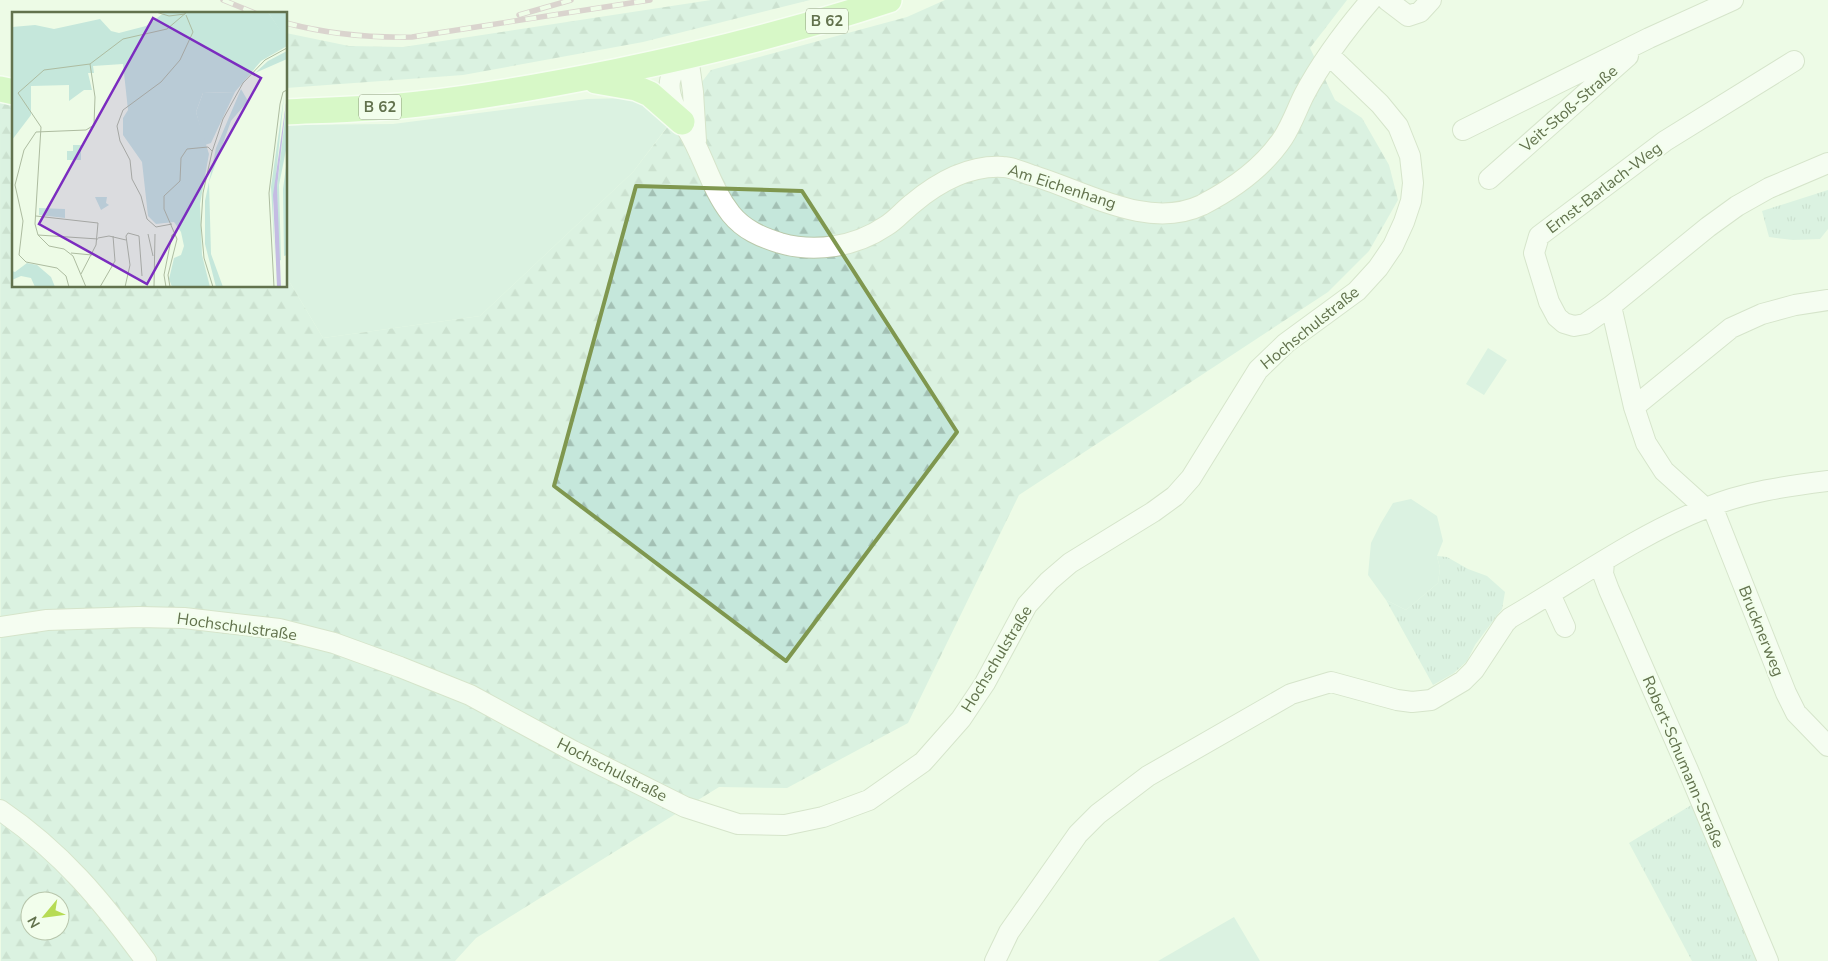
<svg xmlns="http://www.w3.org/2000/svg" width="1828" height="961" viewBox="0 0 1828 961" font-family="'Nunito Sans',sans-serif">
  <defs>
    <pattern id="forest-firs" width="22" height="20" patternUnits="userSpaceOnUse" patternTransform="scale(1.25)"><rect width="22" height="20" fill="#c5e7db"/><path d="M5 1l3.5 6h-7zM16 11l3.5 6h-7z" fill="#a3c0b4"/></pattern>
    <pattern id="park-tufts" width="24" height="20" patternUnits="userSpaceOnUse" patternTransform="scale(1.25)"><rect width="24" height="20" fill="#c5e7db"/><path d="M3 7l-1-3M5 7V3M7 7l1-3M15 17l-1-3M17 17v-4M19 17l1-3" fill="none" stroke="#a3c0b4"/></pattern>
  </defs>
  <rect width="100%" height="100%" fill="#edfbe6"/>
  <path fill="#c5e7db" d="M 630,98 L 652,110 L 667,127 L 633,172 L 480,316 L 323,338 L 286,276 L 286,125 L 393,124 L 587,99 Z
    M 1488,348 L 1507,360 L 1484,395 L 1466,384 Z
    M 1411,499 L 1437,516 L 1443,541 L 1437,556 L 1440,568 L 1438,583 L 1406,610 L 1386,600 L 1368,575 L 1371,543 L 1381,523 L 1393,503 Z
    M 1234,917 L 1260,961 L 1158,961 Z"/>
  <path fill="url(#forest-firs)" fill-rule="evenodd" d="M 711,0 L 810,0 L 643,42 L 463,75 L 286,88 L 286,33 L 349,46 L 403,47 Z
    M 945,0 L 1347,0 L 1310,48 L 1335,100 L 1362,118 L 1389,165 L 1398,200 L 1369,251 L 1328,292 L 1019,495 L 908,723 L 787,788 L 719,787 L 476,938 L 455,961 L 1,961 L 0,99 L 14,103 L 14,286 L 286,286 L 286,276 L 323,338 L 480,316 L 633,172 L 711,70 L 907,17 ZM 30,901 L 60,901 L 60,931 L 30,931 Z"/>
  <path fill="url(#park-tufts)" d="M 1828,190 L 1828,229 L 1820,239 L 1793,240 L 1769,237 L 1762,211 Z
    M 1437,556 L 1447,557 L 1468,569 L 1487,576 L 1505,592 L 1502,609 L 1475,645 L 1467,661 L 1454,673 L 1433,685 L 1386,600 L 1406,610 L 1438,583 L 1440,568 Z
    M 1693,804 L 1757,961 L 1692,961 L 1629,843 Z"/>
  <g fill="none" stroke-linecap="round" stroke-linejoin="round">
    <defs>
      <path id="minor" d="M 1387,0 L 1408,16 L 1420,12 L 1431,0
        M 688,57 C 683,62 675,68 672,75 C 664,91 678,115 687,129 C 704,156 710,187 731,214 C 744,230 761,237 780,243 C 815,253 855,247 886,226 C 895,221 903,211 912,204 C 937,183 969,165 1003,167 C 1012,167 1022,172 1031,175 C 1083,190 1147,231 1202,205 C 1233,189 1263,168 1283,138 C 1292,124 1297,109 1304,95 C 1322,61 1346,29 1371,0
        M 688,57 L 693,92 L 696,141
        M 1794,61 L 1665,141 L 1539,236 L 1534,253 L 1549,302 L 1557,317 L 1564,323 L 1574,326 L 1585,324 L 1611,306 L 1708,227 L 1737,206 L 1769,188 L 1828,163
        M 1463,130 L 1649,38 L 1733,0
        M 1489,179 L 1628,56
        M 1611,306 L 1634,407 L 1646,443 L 1664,471 L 1705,508
        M 1634,407 L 1731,328 L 1762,314 L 1795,305 L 1828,300
        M 1712,506 L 1786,693 L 1796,713 L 1828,746
        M 1604,562 L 1603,574 L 1609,590 L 1688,770 L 1768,961
        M 1550,594 L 1565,627
        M 0,627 L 47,620 L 139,617 L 184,618 L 279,629 L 334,643 L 400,667 L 470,695 L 573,751 L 685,807 L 738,824 L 785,825 L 823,817 L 869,800 L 923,762 L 961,719 L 985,683 L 1027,605 L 1049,581 L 1070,563 L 1153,512 L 1175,496 L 1191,478 L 1258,370 L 1286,343 L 1357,291 L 1378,268 L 1393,246 L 1404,222 L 1411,201 L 1413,183 L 1410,156 L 1398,126 L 1380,104 L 1329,55
        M 0,810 C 62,852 102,901 146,961
        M 995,961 L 1009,932 L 1078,834 L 1098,814 L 1148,776 L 1291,694 L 1331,682 L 1397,700 L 1412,702 L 1431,700 L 1463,681 L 1474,670 L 1505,623 L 1510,618 C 1574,581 1637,535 1706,508 C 1744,492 1787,486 1828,481"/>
      <path id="major" d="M 596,81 L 636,88 L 650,94 L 682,122
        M 0,89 L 14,92
        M 286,112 C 330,110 375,109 419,104 C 484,97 549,85 614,72 C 707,53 798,30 889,0"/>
    </defs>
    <use href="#minor" stroke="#bac9ab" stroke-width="22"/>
    <use href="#major" stroke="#fff" stroke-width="28"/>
    <use href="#minor" stroke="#fff" stroke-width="20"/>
    <use href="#major" stroke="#bdf4a3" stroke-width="25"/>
    <defs>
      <path id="rail" d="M 223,0 L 257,14
        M 519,15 L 571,0
        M 286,23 C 328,34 369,38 412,37 L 650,0"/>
    </defs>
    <use href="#rail" stroke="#c3a5b1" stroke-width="5.5"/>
    <use href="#rail" stroke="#f2feec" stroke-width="4" stroke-dasharray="11" stroke-linecap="butt"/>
  </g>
  <path d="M0 0H1828V961H0ZM 636,186 L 802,191 L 957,432 L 786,661 L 554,486 Z" fill="#edfbe6" fill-opacity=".55" fill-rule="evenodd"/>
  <path fill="none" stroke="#7f974f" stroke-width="4" stroke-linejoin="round" d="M 636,186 L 802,191 L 957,432 L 786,661 L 554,486 Z"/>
  <g text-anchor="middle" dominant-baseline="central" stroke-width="4.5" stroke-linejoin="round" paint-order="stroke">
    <g fill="#f2feec" stroke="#8d9c7d" stroke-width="1">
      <rect x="806" y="8.5" width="42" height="25" rx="4"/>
      <rect x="359" y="94.5" width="42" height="25" rx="4"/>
    </g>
    <g font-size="15" font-weight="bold" fill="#62724d">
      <text x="827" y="21">B 62</text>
      <text x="380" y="107">B 62</text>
    </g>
    <g font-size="16" fill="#62724d" stroke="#f2feec">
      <text transform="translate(1569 109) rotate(-41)">Veit-Stoß-Straße</text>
      <text transform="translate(1062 187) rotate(18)">Am Eichenhang</text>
      <text transform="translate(1604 188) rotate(-37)">Ernst-Barlach-Weg</text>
      <text transform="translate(1310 328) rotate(-39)">Hochschulstraße</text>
      <text transform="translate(237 627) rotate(8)">Hochschulstraße</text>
      <text transform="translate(1761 631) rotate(68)">Brucknerweg</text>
      <text transform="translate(997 659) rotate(-59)">Hochschulstraße</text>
      <text transform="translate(1683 762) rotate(67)">Robert-Schumann-Straße</text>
      <text transform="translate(612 770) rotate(27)">Hochschulstraße</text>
    </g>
  </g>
  <g transform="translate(12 12)">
    <rect width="275" height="275" fill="#edfbe6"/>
    <path d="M 256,0 L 275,0 L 275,28 L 274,28 ZM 223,80 L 199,131 L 193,133 L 184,100 L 191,81 ZM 61,133 L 69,133 L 69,148 L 55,148 L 55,139 L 61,139 Z" fill="#c5e7db"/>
    <path d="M 153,0 L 256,0 L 275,28 L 275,34 L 249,49 L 223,80 L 191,81 L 184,100 L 197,142 L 188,192 L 190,243 L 198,275 L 160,275 L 157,267 L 162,246 L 169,243 L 172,234 L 169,220 L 162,210 L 144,212 L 136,204 L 130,150 L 111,123 L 111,106 L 116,98 L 111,52 L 81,54 L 82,61 L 76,61 L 80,78 L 72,78 L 57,89 L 57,73 L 19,74 L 19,103 L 0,128 L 0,15 L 23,13 L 42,17 L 88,7 L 99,19 L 107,21 L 134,14 ZM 275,39 L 275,47 L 243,61 L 256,49 ZM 229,77 L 236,89 L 219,109 L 197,170 L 199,242 L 211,275 L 204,275 L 193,232 L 193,189 L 204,136 ZM 272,84 L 261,193 L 263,249 L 259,175 ZM 275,90 L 275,133 L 267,173 L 269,248 L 266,249 L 265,175 ZM 275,147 L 275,243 L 272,244 L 271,177 ZM 15,251 L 25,253 L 39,265 L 43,275 L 23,275 L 19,266 L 9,264 L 0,268 L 0,259 L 3,260 Z" fill="#c5e7db"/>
    <path d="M 83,185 L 95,185 L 94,191 L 97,193 L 89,198 ZM 27,196 L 53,197 L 53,206 L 27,203 Z" fill="#c5e7db"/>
    <path d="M 275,84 L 265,175 L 269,275 L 265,275 L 261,183 Z" fill="#c4bce3"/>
    <path fill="none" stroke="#adbca0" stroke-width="1" d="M 144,0 L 157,4 L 173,2M 24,204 L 86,211 L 84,233 L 69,262M 160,212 L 144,215 L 135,207 L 129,184 L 120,167 L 118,148 L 108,129 L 105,114 L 111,98 L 149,70 L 168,48 L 181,20 L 174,3M 136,222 L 141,244M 26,223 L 86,227M 86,226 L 97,224 L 114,228M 59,241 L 80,243M 57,275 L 54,264 L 45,256 L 14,250 L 7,243 L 11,209 L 3,173 L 12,138 L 24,120 L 74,118 L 82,113 L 83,85 L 78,52M 74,275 L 61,244 L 52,237 L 37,234 L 26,223 L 23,212 L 29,115 L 6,81 L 32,58 L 78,52 L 111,27 L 155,17 L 175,0M 88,275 L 103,249 L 101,224M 113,275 L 118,253 L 114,224 L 116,221 L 127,224 L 130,264M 142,275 L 143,222M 154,275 L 152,263 L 160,223 L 164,221M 158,275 L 156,263 L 165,227 L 152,197 L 152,184 L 168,169 L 169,146 L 175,137 L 196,135 L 200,139M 201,275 L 192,246 L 189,213 L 191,181 L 200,140 L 211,107 L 231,71 L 253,48 L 275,36M 262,275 L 257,181 L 268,92 L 271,80 L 275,78"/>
    <path fill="#7b2cbf" fill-opacity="0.15" stroke="#7b2cbf" stroke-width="2.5" d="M 141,6 L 249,66 L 135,272 L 27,212 Z"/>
    <rect width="275" height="275" fill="none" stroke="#62724d" stroke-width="2.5"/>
  </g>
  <g transform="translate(45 916) rotate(241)"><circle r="24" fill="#f2feec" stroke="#b8c6ac"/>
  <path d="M0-4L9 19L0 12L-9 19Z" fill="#b6db54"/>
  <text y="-8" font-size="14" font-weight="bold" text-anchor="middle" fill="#62724d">N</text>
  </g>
</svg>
